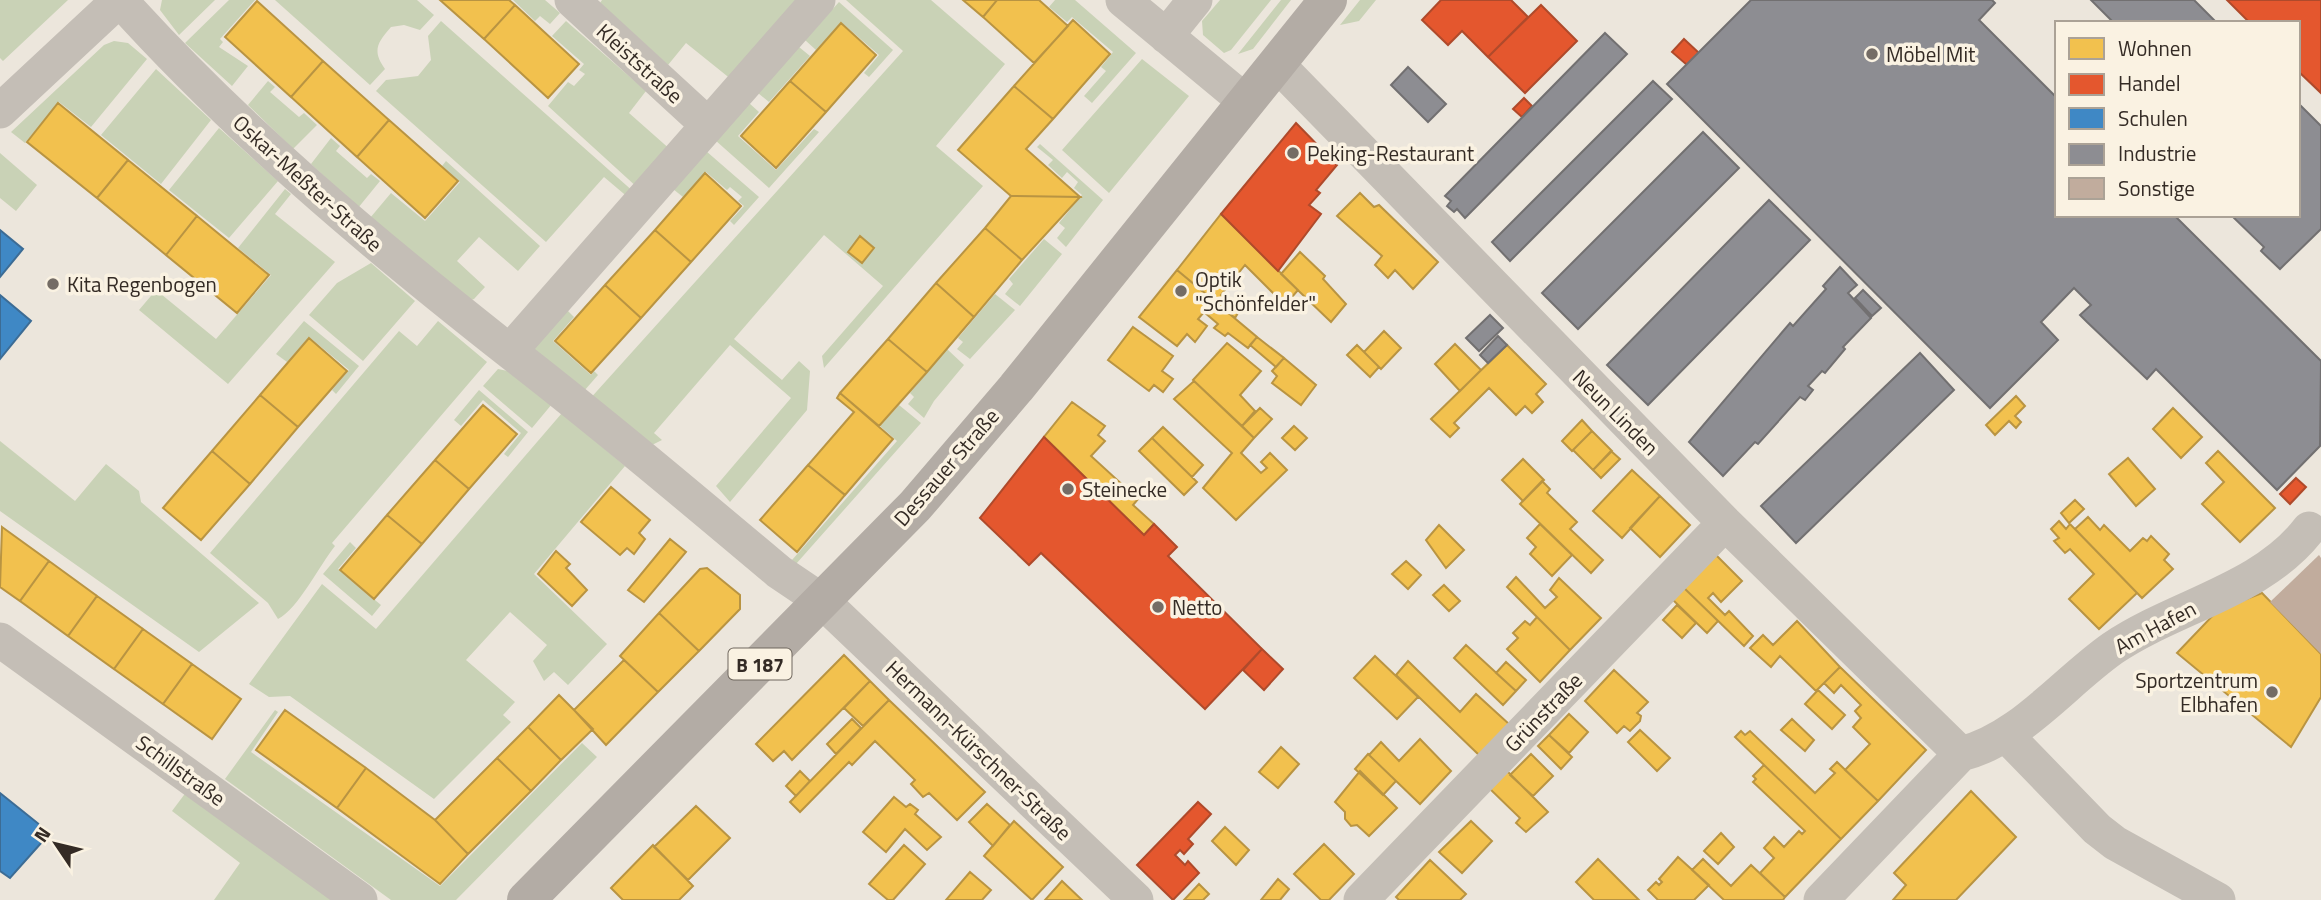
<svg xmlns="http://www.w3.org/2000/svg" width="2321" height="900" viewBox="0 0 2321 900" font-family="'Titillium Web',sans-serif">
  <rect width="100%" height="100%" fill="#ece6dc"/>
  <path fill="#c9d2b6" d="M 0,0 L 68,0 L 3,61 L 0,58 Z
    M 162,0 L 215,0 L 179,35 L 160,10 Z
    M 229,0 L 255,0 L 220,39 L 223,42 L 219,47 L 248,66 L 232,86 L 185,43 Z
    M 275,0 L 417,0 L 434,15 L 420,30 L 404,25 L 391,27 C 377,43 372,51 385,69 L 370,85 Z
    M 513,0 L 545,0 L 560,13 L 550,24 L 540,16 L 535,21 Z
    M 602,0 L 803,0 L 732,80 L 686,43 L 668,65 L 600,3 Z
    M 846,0 L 931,0 L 1005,64 L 936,146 L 983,186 L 824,368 L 822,356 L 883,286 L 824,235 L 734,339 L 782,380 L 799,361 L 810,371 L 807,410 L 730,502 L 716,486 L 791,398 L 730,345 L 654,433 L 662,440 L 646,448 L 588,401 L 903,51 Z
    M 1055,0 L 1075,0 L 1136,53 L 1092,103 L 1084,96 L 1106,71 L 1101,67 L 1113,52 L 1072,17 L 1067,22 L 1049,7 Z
    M 1220,0 L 1271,0 L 1231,50 L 1224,53 L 1203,35 L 1202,21 Z
    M 1281,0 L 1291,0 L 1253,49 L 1238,54 Z
    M 1360,0 L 1376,0 L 1359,21 L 1340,25 Z
    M 839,2 L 893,50 L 869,77 L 864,73 L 879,55 L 841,22 L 816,50 L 805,40 Z
    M 441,21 L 635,193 L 630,199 L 604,177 L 546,242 L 376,91 L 386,80 L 418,76 L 431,60 L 428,36 Z
    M 566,21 L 646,91 L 629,113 L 672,151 L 639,189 L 548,106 L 568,82 L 574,86 L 585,74 L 579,70 L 584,64 L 552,36 Z
    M 114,41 L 128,43 L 147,59 L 91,127 L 59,102 L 25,143 L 11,132 L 104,45 Z
    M 799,47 L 810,56 L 769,102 L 758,93 Z
    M 1142,59 L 1189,96 L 1109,193 L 1062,150 Z
    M 156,69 L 211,120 L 161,184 L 101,135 Z
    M 268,81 L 275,87 L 270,92 L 299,117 L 304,113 L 317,125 L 293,149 L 248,105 Z
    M 749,103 L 759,112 L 738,136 L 776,170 L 814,129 L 819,132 L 769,188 L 715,140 Z
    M 219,128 L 278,181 L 229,238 L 169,190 Z
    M 331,138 L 340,146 L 336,151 L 367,178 L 371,174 L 380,181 L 358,208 L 311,164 Z
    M 1040,144 L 1103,200 L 1066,247 L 1057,238 L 1065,228 L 1059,223 L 1082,195 L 1074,188 L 1078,182 L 1067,172 L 1062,178 L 1048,165 L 1053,160 L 1037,147 Z
    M 706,151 L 759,197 L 734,225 L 730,221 L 744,206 L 738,201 L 742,197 L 730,187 L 727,190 L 706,172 L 683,197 L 673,189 Z
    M 0,153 L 37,185 L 16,211 L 0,198 Z
    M 446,161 L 540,246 L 518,271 L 479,237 L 457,261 L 485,287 L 474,299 L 465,302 L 370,218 L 391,193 L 425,221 L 460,182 L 442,166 Z
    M 285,189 L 291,194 L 275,214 L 335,262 L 228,384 L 139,310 L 156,290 L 216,339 L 271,275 L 238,248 Z
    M 1044,239 L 1062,254 L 1020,306 L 1005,294 L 1013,284 L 1009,279 Z
    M 371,263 L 415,301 L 363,361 L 309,315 L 337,283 Z
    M 995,294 L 1015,310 L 970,359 L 957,349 L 963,342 L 958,338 Z
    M 567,310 L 574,317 L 553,341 L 591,375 L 594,371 L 598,375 L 584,391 L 528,354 Z
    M 304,321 L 359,366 L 336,394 L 332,390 L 349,370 L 309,337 L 287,362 L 276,354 Z
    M 438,321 L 487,362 L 332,543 L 335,546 C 319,566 298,609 278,619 L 268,603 L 210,553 L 399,331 L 417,346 Z
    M 947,349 L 964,365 L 934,401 L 924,418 L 908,404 L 914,397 L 910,393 Z
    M 498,369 L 512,372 L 552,404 L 532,428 L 483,386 Z
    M 479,390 L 528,432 L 508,457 L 504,454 L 521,433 L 483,400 L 461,426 L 454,420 Z
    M 899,405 L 921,423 L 796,564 L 792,560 L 897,441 L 880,426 Z
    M 562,413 L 625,466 L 534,574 L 607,644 L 568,685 L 554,672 L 544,681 L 533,661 L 547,645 L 510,612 L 466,660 L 515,702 L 503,715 L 511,722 L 434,799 L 290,696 L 269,697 L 249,684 L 322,584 L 376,629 Z
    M 0,441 L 75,501 L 106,464 L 139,491 L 141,502 L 259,603 L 199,652 L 0,511 Z
    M 350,542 L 356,548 L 338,569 L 381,605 L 372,616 L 323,574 Z
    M 275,710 L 278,712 L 251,752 L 440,886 L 582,743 L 597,757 L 456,900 L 391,900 L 225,779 Z
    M 187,791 L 338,900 L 214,900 L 240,863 L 172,811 Z"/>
  <path fill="#f2c14e" stroke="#b99442" stroke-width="2" d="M 440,0 L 509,0 L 515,5 L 484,39 Z
    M 963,0 L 997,0 L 983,17 Z
    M 997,0 L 1039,0 L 1068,26 L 1034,63 L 983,17 Z
    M 257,1 L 323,61 L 291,97 L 225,37 Z
    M 515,5 L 579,64 L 548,98 L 484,39 Z
    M 1073,20 L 1110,54 L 1053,119 L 1014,86 Z
    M 841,23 L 876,55 L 826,112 L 790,81 Z
    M 323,61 L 389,120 L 357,157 L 291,97 Z
    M 790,81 L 826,112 L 776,168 L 741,136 Z
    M 1014,86 L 1053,119 L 1026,149 L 1080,197 L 1011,196 L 958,150 Z
    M 58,103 L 128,160 L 97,198 L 27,142 Z
    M 389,120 L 458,181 L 425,218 L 357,157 Z
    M 128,160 L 197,216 L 166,255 L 97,198 Z
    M 705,173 L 741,206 L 691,262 L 655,230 Z
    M 1360,193 L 1374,207 L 1379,205 L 1438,262 L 1413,289 L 1395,270 L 1388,278 L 1375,265 L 1382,256 L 1337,216 Z
    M 1011,196 L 1080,197 L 1022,260 L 985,228 Z
    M 1221,214 L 1298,290 L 1285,305 L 1245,265 L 1221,295 L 1241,308 L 1235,318 L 1177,270 Z
    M 197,216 L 269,275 L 237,313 L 166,255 Z
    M 985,228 L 1022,260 L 974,317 L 936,283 Z
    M 655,230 L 691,262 L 641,318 L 605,285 Z
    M 860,236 L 874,248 L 862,263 L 848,252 Z
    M 1300,252 L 1325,276 L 1323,279 L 1346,304 L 1331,322 L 1281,274 Z
    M 1177,270 L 1257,337 L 1248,348 L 1228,333 L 1225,336 L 1214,328 L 1218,324 L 1204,312 L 1198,319 L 1207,326 L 1195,342 L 1187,334 L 1177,346 L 1139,317 Z
    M 936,283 L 974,317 L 927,372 L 888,339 Z
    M 605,285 L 641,318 L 591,373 L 555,341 Z
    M 1133,327 L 1173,356 L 1162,371 L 1173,379 L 1163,392 L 1154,385 L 1149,391 L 1108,360 Z
    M 1384,331 L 1401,348 L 1381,369 L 1364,352 Z
    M 1257,337 L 1284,358 L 1276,367 L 1250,345 Z
    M 309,338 L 347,371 L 298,427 L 260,395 Z
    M 888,339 L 927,372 L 879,426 L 840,393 Z
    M 1227,343 L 1261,371 L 1240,395 L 1255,411 L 1242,426 L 1193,380 Z
    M 1455,344 L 1481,370 L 1460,391 L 1435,364 Z
    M 1357,345 L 1379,367 L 1370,377 L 1347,355 Z
    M 1507,345 L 1546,384 L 1536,394 L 1543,402 L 1532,413 L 1525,406 L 1516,415 L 1489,388 L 1454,423 L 1459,428 L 1450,437 L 1431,419 Z
    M 1284,358 L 1316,385 L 1301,405 L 1272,383 L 1277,376 L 1272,371 Z
    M 1194,381 L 1254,438 L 1241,453 L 1261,473 L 1267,468 L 1261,462 L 1270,453 L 1287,470 L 1236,520 L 1203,488 L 1232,453 L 1174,399 Z
    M 840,393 L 893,439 L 845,495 L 808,465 L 854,412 L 837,398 Z
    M 260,395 L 298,427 L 250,484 L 212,451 Z
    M 2016,396 L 2025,406 L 2015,416 L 2021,422 L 2016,428 L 2009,421 L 1995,435 L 1986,425 Z
    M 1072,402 L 1105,426 L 1098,435 L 1105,441 L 1091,456 L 1138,499 L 1133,505 L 1154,524 L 1144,535 L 1044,437 Z
    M 483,405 L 517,434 L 469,489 L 435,460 Z
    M 1260,408 L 1272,419 L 1254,438 L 1242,426 Z
    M 2173,408 L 2202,437 L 2181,458 L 2153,429 Z
    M 1582,420 L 1592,431 L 1572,451 L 1562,441 Z
    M 1294,426 L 1307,438 L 1295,450 L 1282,438 Z
    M 1163,427 L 1203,465 L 1192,477 L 1152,438 Z
    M 1592,431 L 1612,451 L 1593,470 L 1573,450 Z
    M 1152,438 L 1197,482 L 1184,495 L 1139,451 Z
    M 212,451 L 250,484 L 201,540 L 163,508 Z
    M 1611,451 L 1620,459 L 1601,478 L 1593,470 Z
    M 2218,451 L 2275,508 L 2240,542 L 2202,504 L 2224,482 L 2206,463 Z
    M 2128,458 L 2155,489 L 2136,506 L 2109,474 Z
    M 1523,459 L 1544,480 L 1523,501 L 1502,480 Z
    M 435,460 L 469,489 L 422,544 L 387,515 Z
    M 808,465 L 845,495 L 797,552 L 760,520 Z
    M 1632,470 L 1660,496 L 1622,538 L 1593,511 Z
    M 1542,481 L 1550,489 L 1547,493 L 1577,522 L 1570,529 L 1603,560 L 1591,573 L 1520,504 Z
    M 611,487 L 650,520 L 639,533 L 645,539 L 634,554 L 627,548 L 620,555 L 581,522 Z
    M 1660,496 L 1690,525 L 1660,557 L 1630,528 Z
    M 2075,500 L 2084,509 L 2069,523 L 2061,513 Z
    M 387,515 L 422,544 L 374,599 L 340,570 Z
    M 2088,517 L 2100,530 L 2104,525 L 2130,551 L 2143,538 L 2147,541 L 2151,536 L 2169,554 L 2164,560 L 2173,569 L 2142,598 L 2075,529 Z
    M 2059,521 L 2066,529 L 2070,524 L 2137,593 L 2099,629 L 2069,599 L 2094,574 L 2070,549 L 2065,553 L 2054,541 L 2059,538 L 2051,529 Z
    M 1540,524 L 1572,555 L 1552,576 L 1530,554 L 1536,547 L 1527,538 Z
    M 1439,525 L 1464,550 L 1446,568 L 1426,540 Z
    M 2,527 L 49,561 L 20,601 L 0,587 Z
    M 670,539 L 686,552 L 644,602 L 628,590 Z
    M 556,551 L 570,564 L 566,568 L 587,590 L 572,606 L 538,574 Z
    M 1715,554 L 1742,581 L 1721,602 L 1713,593 L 1708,598 L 1725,615 L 1729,611 L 1753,636 L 1744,646 L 1683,587 Z
    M 49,561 L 97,596 L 68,636 L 20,601 Z
    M 1406,561 L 1421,575 L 1408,589 L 1392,574 Z
    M 707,568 L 740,595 L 740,609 L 699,651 L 659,613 L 700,569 Z
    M 1516,577 L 1545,608 L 1557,597 L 1550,590 L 1559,578 L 1601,618 L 1570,650 L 1507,587 Z
    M 1444,585 L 1460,601 L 1449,611 L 1433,595 Z
    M 1683,587 L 1718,621 L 1707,633 L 1672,599 Z
    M 2262,593 L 2321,654 L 2321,697 L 2291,747 L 2177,653 L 2218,610 Z
    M 97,596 L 143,629 L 114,669 L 68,636 Z
    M 1677,605 L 1696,623 L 1682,638 L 1663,620 Z
    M 659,613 L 699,651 L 658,692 L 620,656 Z
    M 1537,617 L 1570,650 L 1540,682 L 1507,649 L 1518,638 L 1513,633 L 1525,621 L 1530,625 Z
    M 1797,621 L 1840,667 L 1816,691 L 1780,656 L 1771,667 L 1750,648 L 1763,635 L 1773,645 Z
    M 143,629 L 192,664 L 163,704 L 114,669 Z
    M 1466,645 L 1516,691 L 1503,705 L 1454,658 Z
    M 844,655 L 870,681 L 792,760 L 784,751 L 773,761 L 756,744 Z
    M 1375,656 L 1418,697 L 1397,719 L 1354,678 Z
    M 624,660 L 658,692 L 606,745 L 574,710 Z
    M 1408,661 L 1460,712 L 1476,694 L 1509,724 L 1479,755 L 1396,675 Z
    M 1506,662 L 1526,680 L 1516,691 L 1496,673 Z
    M 192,664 L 241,699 L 212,739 L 163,704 Z
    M 1840,667 L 1926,750 L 1878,801 L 1845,770 L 1870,744 L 1853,727 L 1861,718 L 1855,711 L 1861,705 L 1841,685 L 1834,693 L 1824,683 Z
    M 1614,670 L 1648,702 L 1637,713 L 1641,716 L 1640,721 L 1630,731 L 1624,726 L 1617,733 L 1585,701 Z
    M 870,681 L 889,700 L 863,726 L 844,708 Z
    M 1818,690 L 1845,715 L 1832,729 L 1805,704 Z
    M 559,695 L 593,729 L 561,760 L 528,727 Z
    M 889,700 L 985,792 L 957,820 L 929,793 L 923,797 L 911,784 L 915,780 L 875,741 L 852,765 L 849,762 L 800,812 L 790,802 Z
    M 285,710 L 366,768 L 337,808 L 256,750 Z
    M 1569,714 L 1588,732 L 1569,753 L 1549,735 Z
    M 852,719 L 861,728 L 836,754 L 827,744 Z
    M 1792,719 L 1814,740 L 1805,751 L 1781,730 Z
    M 528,727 L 561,760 L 531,791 L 497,758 Z
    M 1640,730 L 1670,758 L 1657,771 L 1628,742 Z
    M 1741,731 L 1745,735 L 1750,731 L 1815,793 L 1835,773 L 1830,769 L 1837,762 L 1878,801 L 1841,839 L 1735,737 Z
    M 1549,735 L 1572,757 L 1561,769 L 1538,746 Z
    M 1420,739 L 1451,771 L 1420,804 L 1369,755 L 1381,742 L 1399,761 Z
    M 1281,747 L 1299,764 L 1278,788 L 1259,772 Z
    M 1368,754 L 1396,781 L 1383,795 L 1355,769 Z
    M 1531,754 L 1553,776 L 1533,796 L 1510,775 Z
    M 497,758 L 531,791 L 468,854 L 435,820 Z
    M 1764,765 L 1841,839 L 1785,897 L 1760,873 L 1774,858 L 1764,848 L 1774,837 L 1784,847 L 1799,831 L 1802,834 L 1805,831 L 1753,782 L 1756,779 L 1753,776 Z
    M 366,768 L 435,820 L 468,854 L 440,884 L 337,808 Z
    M 1506,770 L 1548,812 L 1526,832 L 1516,823 L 1520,818 L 1489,788 Z
    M 800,771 L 810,781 L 796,796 L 786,786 Z
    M 1360,771 L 1397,808 L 1369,836 L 1357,825 L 1351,826 L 1345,819 L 1345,812 L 1335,802 Z
    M 1971,791 L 2016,837 L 1956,900 L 1893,900 L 1906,885 L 1894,873 Z
    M 894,797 L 906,807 L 910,804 L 918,810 L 915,814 L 941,837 L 927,850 L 905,829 L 886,852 L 863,832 Z
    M 987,804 L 1010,825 L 993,846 L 969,822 Z
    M 696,806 L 730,838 L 688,880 L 654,847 Z
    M 1014,821 L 1063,867 L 1032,900 L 984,856 Z
    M 1471,821 L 1492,841 L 1462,873 L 1439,852 Z
    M 1225,827 L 1249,850 L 1236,865 L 1212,841 Z
    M 1721,833 L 1734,847 L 1718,864 L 1704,851 Z
    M 1324,844 L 1354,874 L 1329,900 L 1321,900 L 1294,874 Z
    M 653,845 L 693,886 L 679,900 L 623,900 L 611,888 Z
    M 904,845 L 925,864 L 893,900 L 888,900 L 869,884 Z
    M 1678,857 L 1709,885 L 1694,900 L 1658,900 L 1648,890 L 1656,882 L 1659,885 L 1662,882 L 1659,879 Z
    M 1598,859 L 1639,900 L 1594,900 L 1576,882 Z
    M 1703,859 L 1731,886 L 1751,865 L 1785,897 L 1783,900 L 1724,900 L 1692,870 Z
    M 1430,860 L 1466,894 L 1460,900 L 1399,900 L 1396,897 Z
    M 970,872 L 991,890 L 982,900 L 946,900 Z
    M 1278,879 L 1289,889 L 1280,900 L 1261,900 Z
    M 1062,881 L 1082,900 L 1045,900 Z
    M 1199,884 L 1209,894 L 1203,900 L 1184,900 Z"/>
  <path fill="#e4572e" stroke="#af4a2b" stroke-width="2" d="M 1441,0 L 1511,0 L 1528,17 L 1488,57 L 1462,31 L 1448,45 L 1422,20 Z
    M 2227,0 L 2321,0 L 2321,93 L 2298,71 L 2298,23 L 2250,23 Z
    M 1541,5 L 1577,41 L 1525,93 L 1488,57 Z
    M 1684,39 L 1699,53 L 1687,65 L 1672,52 Z
    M 1524,98 L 1532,106 L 1522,117 L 1513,109 Z
    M 1296,123 L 1337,165 L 1316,190 L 1320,193 L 1309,205 L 1321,214 L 1278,271 L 1221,214 Z
    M 1044,437 L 1144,535 L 1154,524 L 1177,547 L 1168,556 L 1262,649 L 1205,709 L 1041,553 L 1029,565 L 980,518 Z
    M 2296,478 L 2306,487 L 2290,504 L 2280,494 Z
    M 1262,649 L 1283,669 L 1264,690 L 1243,670 Z
    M 1198,802 L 1211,814 L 1188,839 L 1193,844 L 1184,854 L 1180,850 L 1175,855 L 1185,865 L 1188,861 L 1199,873 L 1173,900 L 1137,865 Z"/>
  <path fill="#3f88c5" stroke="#3c6c95" stroke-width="2" d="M 0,230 L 23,249 L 0,277 Z
    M 0,295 L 31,321 L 0,359 Z
    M 0,793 L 50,833 L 10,878 L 0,871 Z"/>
  <path fill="#8d8d92" stroke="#727071" stroke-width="2" d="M 1751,0 L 1992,0 L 1995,3 L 1979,20 L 2057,98 L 2057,215 L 2174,215 L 2321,361 L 2320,446 L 2277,490 L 2156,369 L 2147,379 L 2087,322 L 2080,315 L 2091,305 L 2074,288 L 2041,322 L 2058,340 L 1990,408 L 1667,84 Z
    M 2091,0 L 2194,0 L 2217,23 L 2114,23 Z
    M 1605,33 L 1627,54 L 1465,218 L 1457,209 L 1454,212 L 1447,206 L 1451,201 L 1445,196 Z
    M 1408,67 L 1446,104 L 1428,122 L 1391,85 Z
    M 1653,81 L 1672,99 L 1510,261 L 1492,242 Z
    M 2298,103 L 2321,126 L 2321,229 L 2280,269 L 2261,251 L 2264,247 L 2231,215 L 2298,215 Z
    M 1703,132 L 1739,168 L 1578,329 L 1542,293 Z
    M 1769,200 L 1810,240 L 1648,405 L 1607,365 Z
    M 1840,267 L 1857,285 L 1848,293 L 1871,318 L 1843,347 L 1845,349 L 1825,373 L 1822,371 L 1808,386 L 1813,390 L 1805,400 L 1800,397 L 1758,444 L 1755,442 L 1723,476 L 1689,442 L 1790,323 L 1793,326 L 1826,289 L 1823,286 Z
    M 1863,290 L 1881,308 L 1872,316 L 1855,298 Z
    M 1490,315 L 1503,328 L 1479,351 L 1466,338 Z
    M 1498,336 L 1507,345 L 1488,363 L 1480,355 Z
    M 1920,353 L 1954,390 L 1796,543 L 1761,506 Z"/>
  <path fill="#c1ac9d" d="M 2319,555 L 2321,558 L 2321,654 L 2270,602 Z"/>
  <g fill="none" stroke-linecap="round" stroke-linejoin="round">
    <path stroke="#c4beb6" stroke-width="35" d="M 120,0 C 238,131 374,245 513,354 C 603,424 691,498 779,572 L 822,601 L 1136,900
      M 572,0 L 708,125
      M 1123,0 L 1246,102
      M 1166,36 L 1195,0
      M 1277,64 L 1725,523 L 1961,754
      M 0,111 L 119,0
      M 510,351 L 818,0
      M 0,640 L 360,900
      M 2006,735 L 2097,829 L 2115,843 L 2218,900
      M 1361,900 L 1725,523
      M 1821,900 L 1961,754 C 2021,739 2063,683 2113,648 C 2175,606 2263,590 2309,529"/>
    <path stroke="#b3aca5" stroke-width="38" d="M 526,900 L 915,506 L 1016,388 L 1328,0"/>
  </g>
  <g fill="#746c65" stroke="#faf2e2" stroke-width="2.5">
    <circle cx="1872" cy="54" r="7"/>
    <circle cx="1293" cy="153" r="7"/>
    <circle cx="53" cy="284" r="7"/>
    <circle cx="1181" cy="291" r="7"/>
    <circle cx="1068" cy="489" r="7"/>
    <circle cx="1158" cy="607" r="7"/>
    <circle cx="2272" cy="692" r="7"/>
  </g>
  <g text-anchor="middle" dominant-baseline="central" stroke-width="7" stroke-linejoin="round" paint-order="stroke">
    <rect fill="#faf2e2" stroke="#6f675e" stroke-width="2" x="728.5" y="648.5" width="63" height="31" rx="5"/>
    <g font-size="19" font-weight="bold" fill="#342b25">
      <text x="760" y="664">B 187</text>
    </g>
    <g font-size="21" fill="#342b25" stroke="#faf2e2" text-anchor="start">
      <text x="1886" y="54">Möbel Mit</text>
      <text x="1307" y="153">Peking-Restaurant</text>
      <text x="1195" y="279">Optik<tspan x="1195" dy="24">"Schönfelder"</tspan></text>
      <text x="67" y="284">Kita Regenbogen</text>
      <text x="1082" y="489">Steinecke</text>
      <text x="1172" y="607">Netto</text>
      <text x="2258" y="680" text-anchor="end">Sportzentrum<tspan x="2258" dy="24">Elbhafen</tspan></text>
    </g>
    <g font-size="21" fill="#342b25" stroke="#faf2e2">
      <text transform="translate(640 63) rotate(42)">Kleiststraße</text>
      <text transform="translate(308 183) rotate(42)">Oskar-Meßter-Straße</text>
      <text transform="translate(1616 412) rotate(45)">Neun Linden</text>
      <text transform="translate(946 467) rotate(-49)">Dessauer Straße</text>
      <text transform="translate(2155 627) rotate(-28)">Am Hafen</text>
      <text transform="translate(1543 712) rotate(-46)">Grünstraße</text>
      <text transform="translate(979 750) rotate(44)">Hermann-Kürschner-Straße</text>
      <text transform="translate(181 770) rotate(36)">Schillstraße</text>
    </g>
  </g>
  <rect x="2055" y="21" width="245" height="196" fill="#faf2e2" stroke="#aba296" stroke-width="2"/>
  <rect x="2069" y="38" width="35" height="21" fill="#f2c14e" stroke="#aba296" stroke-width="2"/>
  <text x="2118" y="56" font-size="21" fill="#342b25">Wohnen</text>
  <rect x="2069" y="74" width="35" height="21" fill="#e4572e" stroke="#aba296" stroke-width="2"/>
  <text x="2118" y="91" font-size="21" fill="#342b25">Handel</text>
  <rect x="2069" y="108" width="35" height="21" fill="#3f88c5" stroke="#aba296" stroke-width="2"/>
  <text x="2118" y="126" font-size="21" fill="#342b25">Schulen</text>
  <rect x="2069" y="144" width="35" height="21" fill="#8d8d92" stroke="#aba296" stroke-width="2"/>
  <text x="2118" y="161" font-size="21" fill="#342b25">Industrie</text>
  <rect x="2069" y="178" width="35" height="21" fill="#c1ac9d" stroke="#aba296" stroke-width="2"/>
  <text x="2118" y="196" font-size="21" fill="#342b25">Sonstige</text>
  <g transform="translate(56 844) rotate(305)" stroke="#faf2e2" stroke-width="5" paint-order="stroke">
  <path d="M0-5L12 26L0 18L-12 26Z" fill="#342b25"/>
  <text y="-10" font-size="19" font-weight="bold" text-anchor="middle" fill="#342b25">N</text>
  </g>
</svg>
